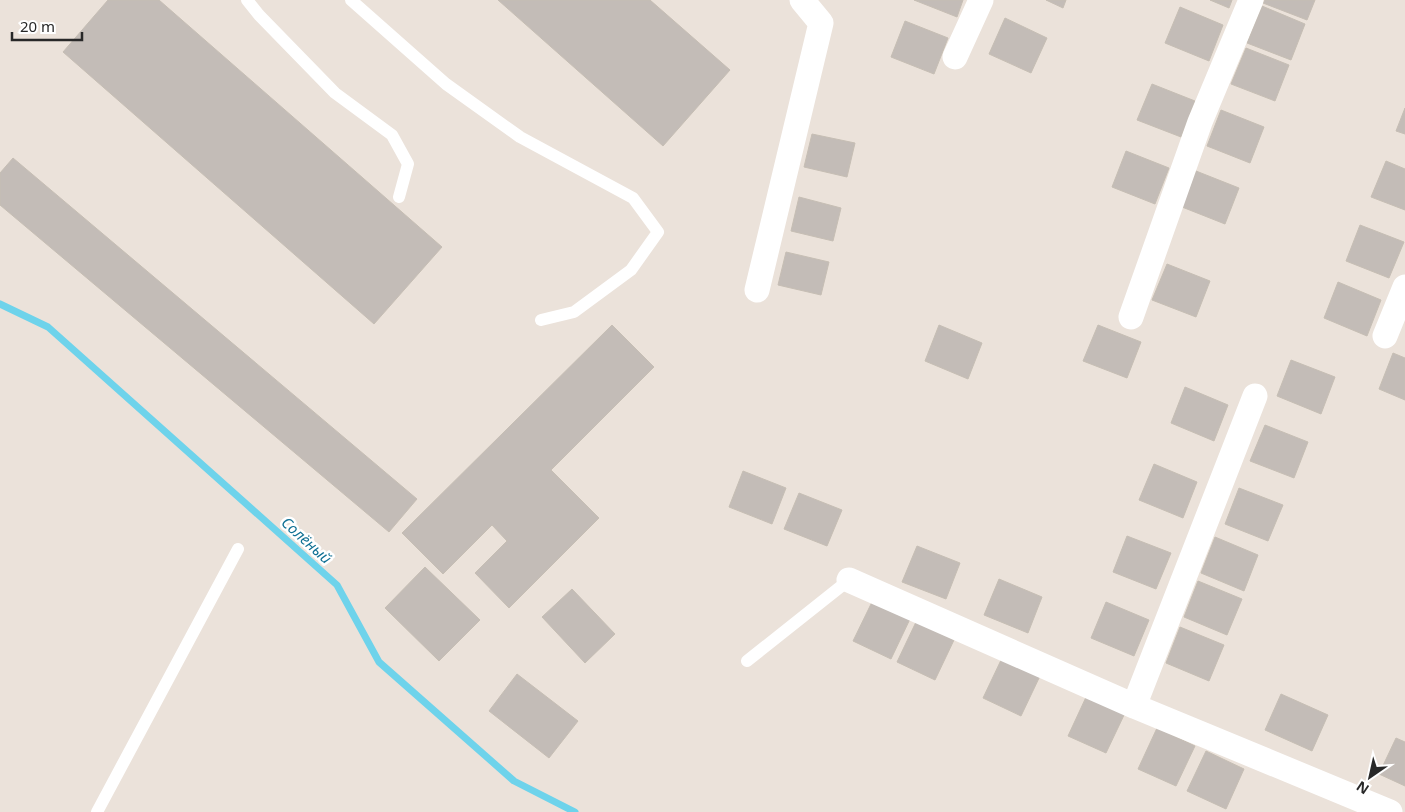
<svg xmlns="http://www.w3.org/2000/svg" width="1405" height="812" viewBox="0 0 1405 812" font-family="'Noto Sans',sans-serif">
  <rect width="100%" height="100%" fill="#ebe2da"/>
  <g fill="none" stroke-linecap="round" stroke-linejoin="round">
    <path stroke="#6ed3eb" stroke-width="7" d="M 0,304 L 48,327 L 337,585 L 379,662 L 514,781 L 575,812"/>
  </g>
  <path fill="#c3bcb7" stroke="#c6beb4" d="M 108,0 L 159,0 L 442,247 L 374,324 L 63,52 Z
    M 498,0 L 650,0 L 730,70 L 663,146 Z
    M 914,0 L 963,0 L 957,17 Z
    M 1046,0 L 1066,0 L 1063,8 Z
    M 1210,0 L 1232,0 L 1229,8 Z
    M 1265,0 L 1315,0 L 1307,20 L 1263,3 Z
    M 1262,6 L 1305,24 L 1291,60 L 1247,43 Z
    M 1180,7 L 1223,25 L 1209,61 L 1165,43 Z
    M 1005,18 L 1047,38 L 1031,73 L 989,54 Z
    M 905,21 L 948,38 L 934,74 L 891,57 Z
    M 1246,48 L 1289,65 L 1275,101 L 1231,84 Z
    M 1152,84 L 1195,101 L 1181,137 L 1137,120 Z
    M 1405,108 L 1405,134 L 1396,131 Z
    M 1221,110 L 1264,127 L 1250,163 L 1207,146 Z
    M 812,134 L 855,143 L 847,177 L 804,167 Z
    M 1126,151 L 1169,168 L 1155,204 L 1112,187 Z
    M 13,158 L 417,499 L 389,532 L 0,205 L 0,173 Z
    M 1386,161 L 1405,169 L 1405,210 L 1371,197 Z
    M 1196,171 L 1239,188 L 1225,224 L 1182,207 Z
    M 799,197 L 841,208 L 833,241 L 791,231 Z
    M 1360,225 L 1404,242 L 1389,278 L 1346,261 Z
    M 786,252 L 829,262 L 821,295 L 778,285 Z
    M 1167,264 L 1210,281 L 1196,317 L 1152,300 Z
    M 1338,282 L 1381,300 L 1367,336 L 1324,318 Z
    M 612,325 L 654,367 L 551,470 L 599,518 L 509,608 L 475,573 L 507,541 L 492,525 L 443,574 L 402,533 Z
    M 939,325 L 982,343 L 968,379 L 925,361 Z
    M 1098,325 L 1141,342 L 1127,378 L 1083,361 Z
    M 1393,353 L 1405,358 L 1405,400 L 1379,389 Z
    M 1291,360 L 1335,377 L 1321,414 L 1277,396 Z
    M 1185,387 L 1228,405 L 1214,441 L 1171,423 Z
    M 1265,425 L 1308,442 L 1294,478 L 1250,461 Z
    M 1154,464 L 1197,482 L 1183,518 L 1139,500 Z
    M 743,471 L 786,488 L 772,524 L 729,507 Z
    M 1239,488 L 1283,505 L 1268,541 L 1225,524 Z
    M 799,493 L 842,510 L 827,546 L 784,529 Z
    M 1127,536 L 1171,553 L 1156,589 L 1113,572 Z
    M 1215,537 L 1258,555 L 1244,591 L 1201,573 Z
    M 917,546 L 960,563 L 946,599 L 902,582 Z
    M 425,567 L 480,620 L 439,661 L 385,608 Z
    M 999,579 L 1042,597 L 1028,633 L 984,615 Z
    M 1198,581 L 1242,599 L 1227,635 L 1184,617 Z
    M 572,589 L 615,634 L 585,663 L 542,617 Z
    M 872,602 L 910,619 L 891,659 L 853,641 Z
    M 1106,602 L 1149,620 L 1134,656 L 1091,638 Z
    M 916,622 L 954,640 L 935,680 L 897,662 Z
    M 1180,627 L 1224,645 L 1209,681 L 1166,663 Z
    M 1002,658 L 1040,676 L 1021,716 L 983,698 Z
    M 517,674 L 578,721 L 549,758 L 489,711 Z
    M 1281,694 L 1328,715 L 1312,751 L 1265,730 Z
    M 1087,695 L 1125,713 L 1106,753 L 1068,736 Z
    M 1157,728 L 1195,746 L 1176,786 L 1138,769 Z
    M 1396,738 L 1405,742 L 1405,786 L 1379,774 Z
    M 1206,751 L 1244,769 L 1226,809 L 1187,791 Z"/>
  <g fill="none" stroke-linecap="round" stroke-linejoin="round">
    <path stroke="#fff" stroke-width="12" d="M 247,0 L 259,15 L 335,93 L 392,135 L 408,164 L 399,197
      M 351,0 L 446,84 L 520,137 L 633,198 L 658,232 L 631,270 L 574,312 L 541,320
      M 747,661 L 849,580
      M 97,812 L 238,549"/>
    <path stroke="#fff" stroke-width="25" d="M 955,57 L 981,0
      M 757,290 L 821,23 L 802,0
      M 1131,317 L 1200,122 L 1251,0
      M 1385,336 L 1405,287
      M 849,580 L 1134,706 L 1390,812
      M 1134,706 L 1255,396"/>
  </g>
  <g text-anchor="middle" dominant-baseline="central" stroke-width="5" stroke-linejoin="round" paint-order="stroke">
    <g font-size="15" font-style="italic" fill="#107094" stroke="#fff">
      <text transform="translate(307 540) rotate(42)">Солёный</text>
    </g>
  </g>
  <g transform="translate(1370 777) rotate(214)" stroke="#ffffff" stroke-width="4" paint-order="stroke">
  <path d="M0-4L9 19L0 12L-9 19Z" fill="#282828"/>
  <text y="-8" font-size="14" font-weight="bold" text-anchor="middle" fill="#282828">N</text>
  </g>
  <path d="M12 32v8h70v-8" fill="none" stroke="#282828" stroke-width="2.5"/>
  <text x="20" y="32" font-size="15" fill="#282828" stroke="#ffffff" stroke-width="4" paint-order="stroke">20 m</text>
</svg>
